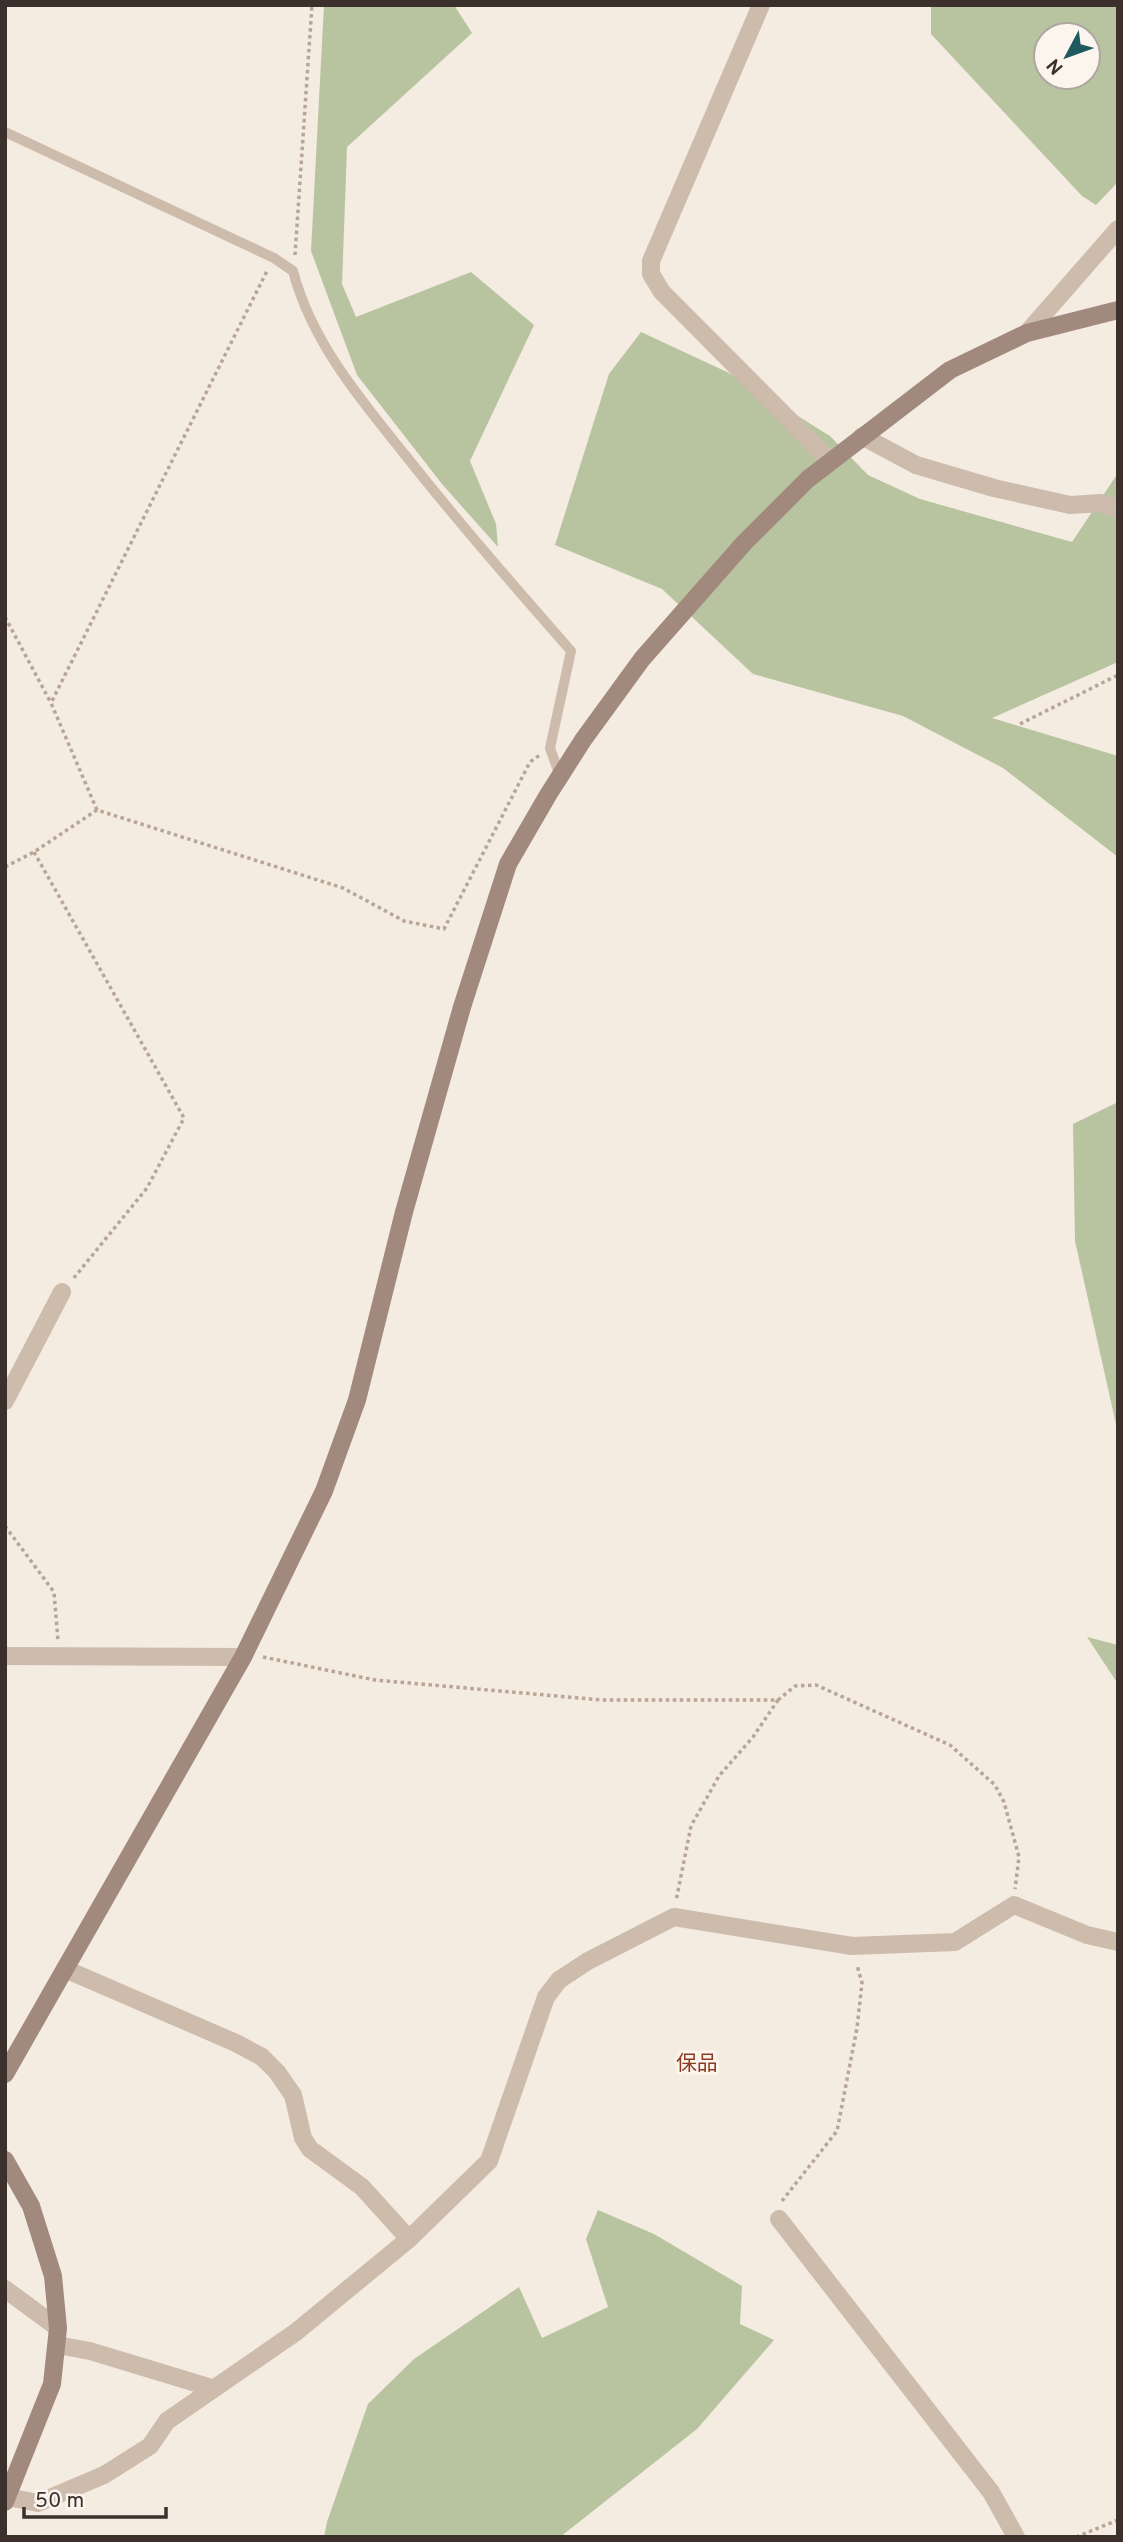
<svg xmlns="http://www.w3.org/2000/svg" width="1123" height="2542" viewBox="0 0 1123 2542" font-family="Overpass,'Noto Sans JP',sans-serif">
  <rect width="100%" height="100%" fill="#f4ebe1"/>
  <path fill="#b8c4a0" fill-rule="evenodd" d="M 324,5 L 454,5 L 472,33 L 347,147 L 342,284 L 356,317 L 471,272 L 534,325 L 470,461 L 496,524 L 498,547 L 442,484 L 357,375 L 311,251 Z
    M 931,5 L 1118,5 L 1118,182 L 1096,205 L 1082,196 L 931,34 ZM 1046,35 L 1088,35 L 1088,77 L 1046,77 Z
    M 641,332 L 727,372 L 830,436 L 868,475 L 920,499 L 1072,542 L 1118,473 L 1118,662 L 992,718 L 1118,756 L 1118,857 L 1003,768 L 903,716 L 753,674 L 662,589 L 555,545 L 609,374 Z
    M 1118,1102 L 1118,1433 L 1075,1241 L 1073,1124 Z
    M 1087,1637 L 1118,1645 L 1118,1684 Z
    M 598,2210 L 654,2234 L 742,2286 L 740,2324 L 774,2340 L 697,2429 L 560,2537 L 324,2537 L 327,2522 L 368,2404 L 414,2359 L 519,2287 L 542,2338 L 608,2307 L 586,2239 Z"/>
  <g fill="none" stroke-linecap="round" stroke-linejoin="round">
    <path stroke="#b9a596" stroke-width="3.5" stroke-dasharray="3.5 3.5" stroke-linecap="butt" d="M 295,255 L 312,5
      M 5,617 L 51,703
      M 1020,724 L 1118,675
      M 97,810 L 51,703 L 268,269
      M 34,852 L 184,1118 L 147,1188 L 73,1279
      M 5,867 L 34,852 L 97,810 L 343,888 L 404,921 L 444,929 L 530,762 L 540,755
      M 5,1526 L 54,1592 L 58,1641
      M 263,1657 L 375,1680 L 602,1700 L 778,1700 L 753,1737 L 719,1776 L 691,1826 L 676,1901
      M 778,1700 L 795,1686 L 816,1685 L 950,1745 L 995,1785 L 1004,1802 L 1019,1857 L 1015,1889
      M 782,2201 L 837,2131 L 857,2028 L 862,1983 L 857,1965
      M 1076,2537 L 1118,2520"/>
    <path stroke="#cdbbac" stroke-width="10" d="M 5,132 L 274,258 L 293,271 C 312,343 361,400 406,456 C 459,523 515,587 571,651 L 550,748 L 560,776"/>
    <path stroke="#cdbbac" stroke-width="18" d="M 761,5 L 651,261 L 651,274 L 662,292 L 830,461
      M 1027,333 L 1118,229
      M 862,436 L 916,465 L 994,488 L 1070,505 L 1101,503 L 1118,509
      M 5,1401 L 62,1292
      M 5,1656 L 243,1657
      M 779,2219 L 991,2492 L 1016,2537
      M 409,2239 L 489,2161 L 546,1997 L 559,1980 L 588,1961 L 674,1917 L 852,1946 L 955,1942 L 1014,1905 L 1087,1935 L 1118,1942
      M 5,2289 L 58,2328
      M 57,2345 L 90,2351 L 212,2388
      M 8,2497 L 38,2503 L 104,2475 L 150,2446 L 167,2421 L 296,2332 L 409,2239 L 362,2187 L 310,2149 L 303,2138 L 293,2095 L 277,2072 L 262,2057 L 236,2043 L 65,1969"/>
    <path stroke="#a18a7d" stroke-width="18" d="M 5,2074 L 243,1657 L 324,1491 L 357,1400 L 404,1212 L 462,1007 L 508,864 L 548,795 L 583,740 L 642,659 L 744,543 L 808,479 L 950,370 L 1027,333 L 1118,310
      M 5,2160 L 31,2206 L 53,2276 L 58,2328 L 52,2384 L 5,2502"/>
  </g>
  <g text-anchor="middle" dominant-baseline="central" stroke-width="6" stroke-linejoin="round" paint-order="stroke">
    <g font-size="21" fill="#8c3b22" stroke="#fbf5ee">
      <text x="697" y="2064">保品</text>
    </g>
  </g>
  <rect width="1123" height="2542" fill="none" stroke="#3b302b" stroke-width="14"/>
  <g transform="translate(1067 56) rotate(229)"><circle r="33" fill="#fbf5ee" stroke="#aea6a0" stroke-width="2"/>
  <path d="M0-5L12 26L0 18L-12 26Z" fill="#1f5a5e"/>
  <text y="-10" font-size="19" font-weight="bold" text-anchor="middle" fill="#3b302b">N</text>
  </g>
  <path d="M24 2507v10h142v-10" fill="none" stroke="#3b302b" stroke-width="3.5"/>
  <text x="35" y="2507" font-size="21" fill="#3b302b" stroke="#fbf5ee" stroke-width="5" paint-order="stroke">50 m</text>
</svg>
